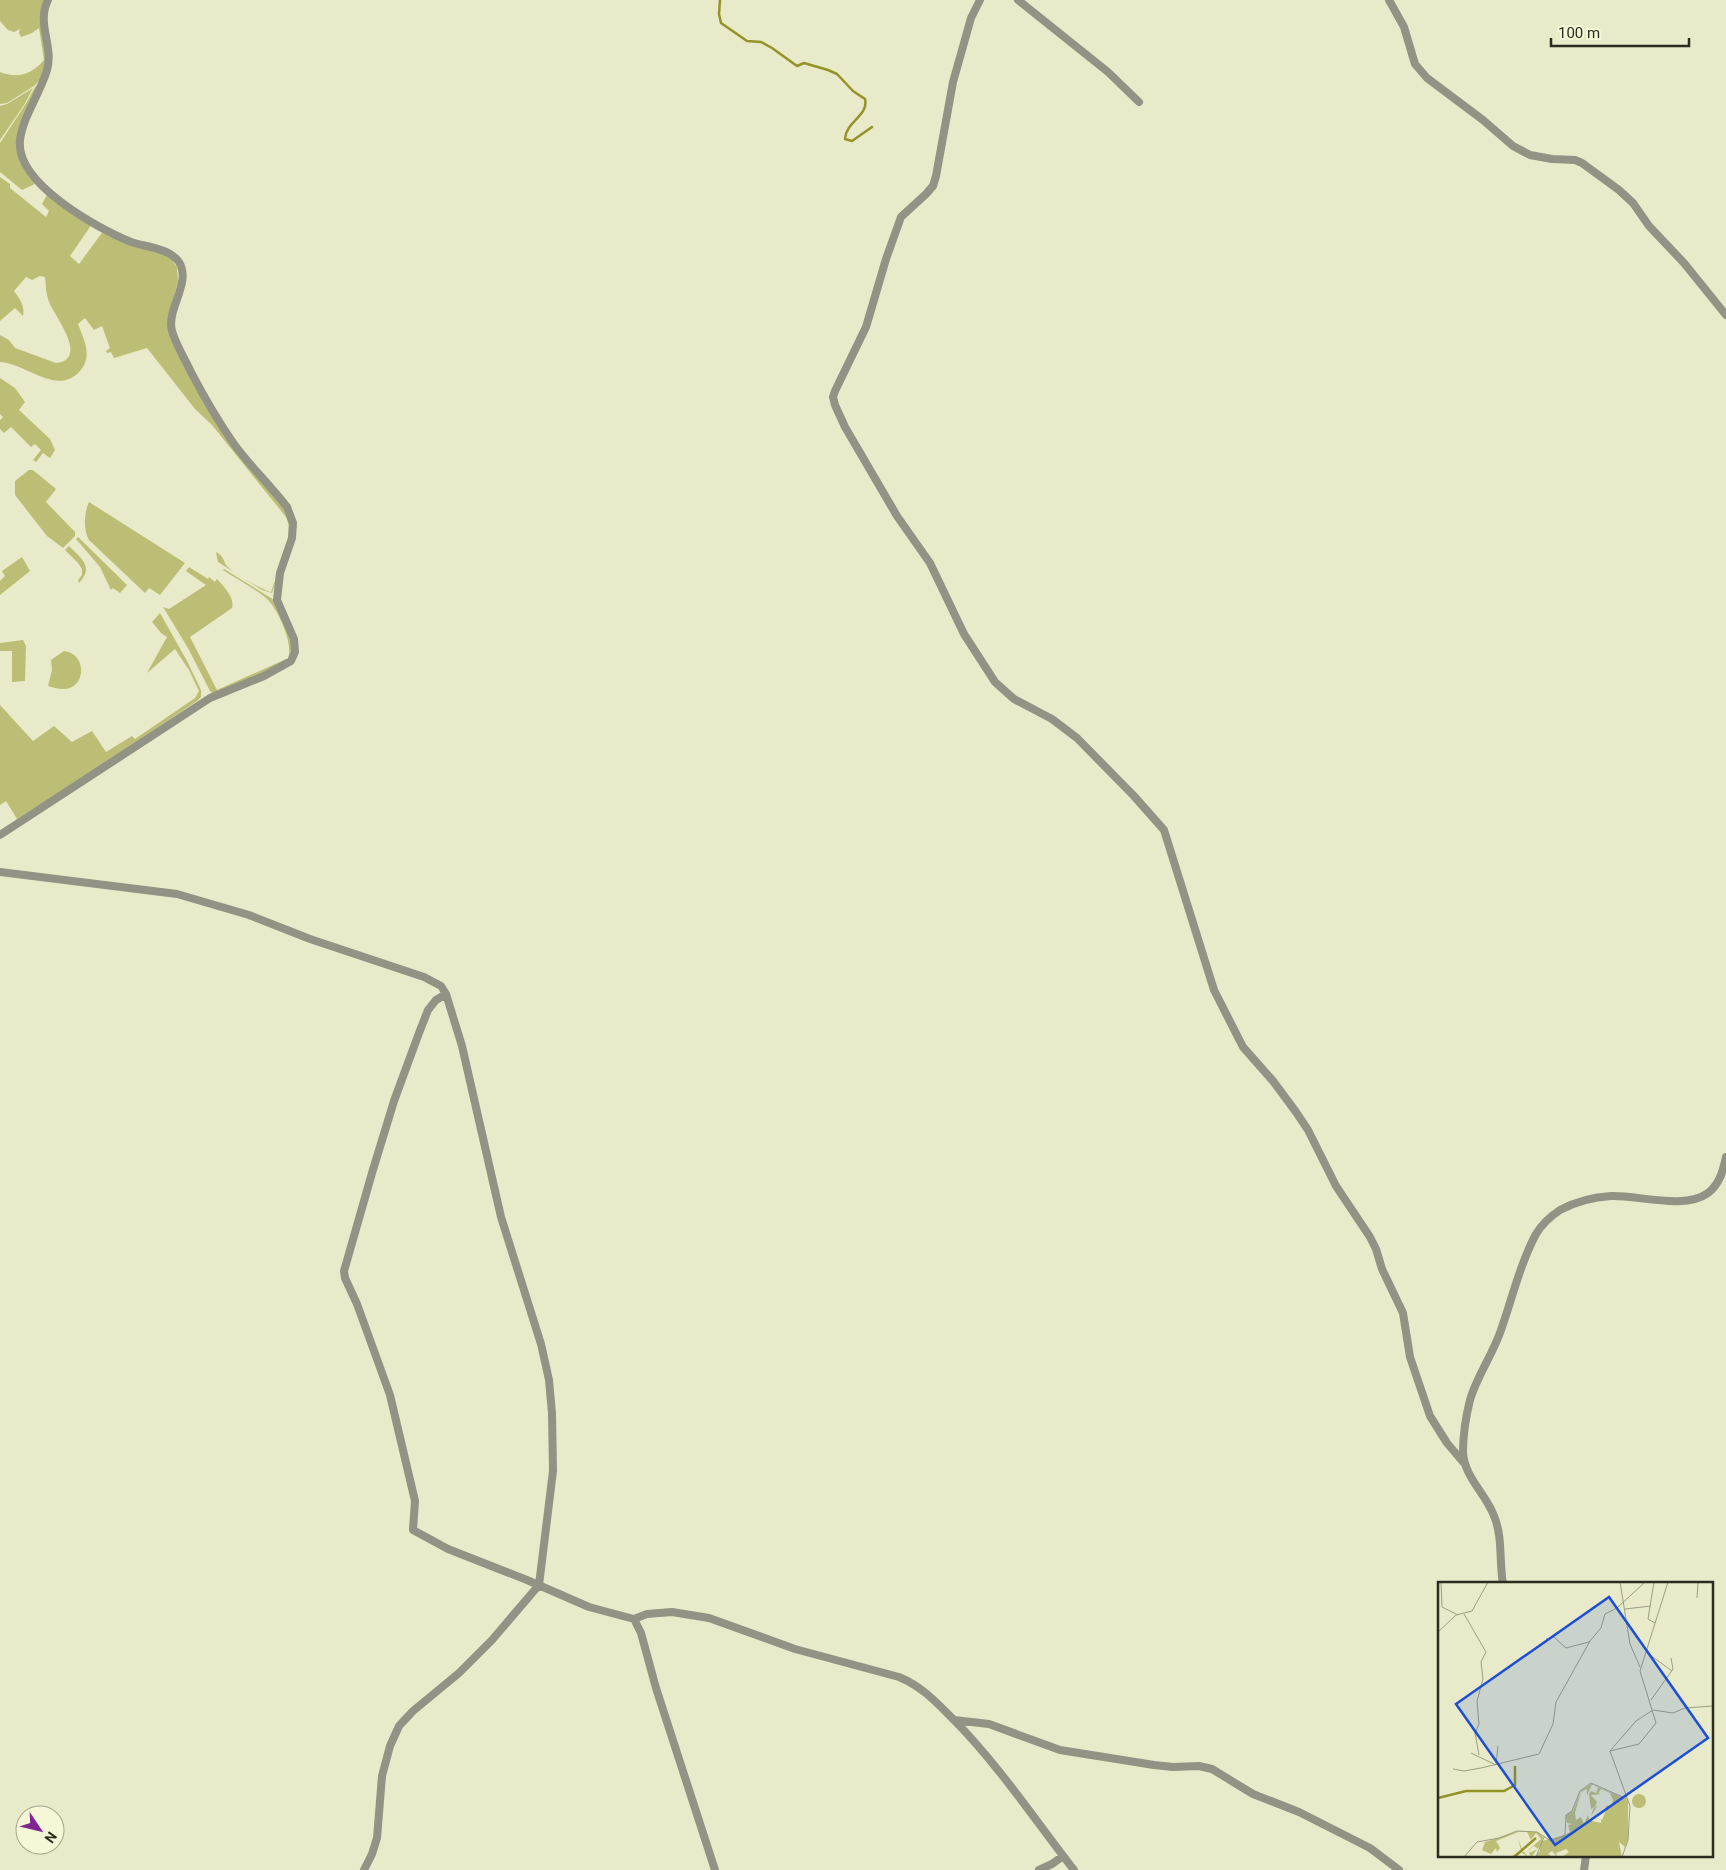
<svg xmlns="http://www.w3.org/2000/svg" width="1726" height="1870" viewBox="0 0 1726 1870" font-family="Roboto,sans-serif">
  <rect width="100%" height="100%" fill="#e8eac9"/>
  <path fill="#bdbe75" d="M 0,0 L 45,0 L 40,16 L 47,60 L 42,78 L 34,86 L 7,103 L 0,104 L 0,72 C 18,79 32,74 44,60 L 39,28 L 32,33 L 21,37 L 19,33 L 20,29 L 14,32 L 8,30 L 0,21 Z
    M 41,81 L 17,145 C 17,160 25,173 35,184 L 22,190 L 0,172 L 0,143 L 25,105 L 35,87 Z
    M 33,88 L 24,105 L 0,140 L 0,106 L 7,104 Z
    M 0,177 L 10,184 L 10,188 L 46,217 L 49,211 L 42,204 L 48,193 L 92,224 L 70,256 L 79,264 L 104,230 L 130,244 L 165,255 L 172,260 L 177,267 L 178,282 L 168,318 L 168,327 L 174,342 L 209,410 L 235,450 L 279,500 L 290,522 L 289,542 L 272,593 L 262,590 L 218,562 L 216,552 C 226,558 222,561 228,567 C 233,573 264,591 271,592 L 288,543 L 289,526 L 286,517 L 212,425 L 195,409 L 147,348 L 114,358 L 111,352 L 107,353 L 106,351 L 110,348 L 102,326 L 94,330 L 85,318 L 78,324 C 84,340 93,356 80,371 C 57,397 26,363 0,362 L 0,335 L 9,340 L 15,348 L 56,363 C 89,359 56,318 50,304 C 46,296 46,286 45,277 L 40,276 L 32,280 L 26,277 L 14,291 C 20,299 25,306 23,316 L 15,308 L 0,321 Z
    M 0,370 L 0,378 L 15,388 L 25,402 L 19,410 L 50,439 L 55,450 L 50,458 L 43,453 L 36,462 L 33,460 L 41,450 L 35,444 L 31,447 L 11,427 L 4,433 L 0,429 L 0,420 L 3,417 L 0,414 Z
    M 29,470 L 33,470 L 56,489 L 46,502 L 75,532 L 75,536 L 63,548 L 47,536 L 15,495 L 15,481 Z
    M 89,502 L 185,563 L 160,595 L 149,588 L 145,593 L 89,540 C 83,530 84,513 89,502 Z
    M 78,537 L 127,585 L 120,593 L 113,588 L 111,590 L 100,567 L 76,539 Z
    M 69,546 C 82,559 94,567 79,583 L 78,580 L 82,575 L 82,569 L 78,563 L 65,550 Z
    M 22,557 L 30,571 L 0,595 L 0,581 L 5,576 L 2,571 Z
    M 189,567 L 208,579 L 209,577 L 215,582 L 217,579 C 224,587 235,597 232,608 L 190,637 L 217,690 L 284,660 L 288,658 C 294,644 277,607 266,598 C 253,587 236,579 223,570 L 224,569 L 274,600 L 291,640 L 291,654 L 284,663 L 214,694 L 210,691 L 188,648 L 163,607 L 169,609 L 206,585 L 186,571 Z
    M 160,613 L 187,661 L 201,690 L 201,697 L 197,701 L 78,781 L 17,819 L 6,801 L 0,805 L 0,705 L 33,741 L 54,726 L 72,742 L 92,731 L 106,752 L 132,736 L 135,739 L 195,698 L 199,691 L 189,670 L 175,649 L 147,673 L 167,637 L 161,633 L 152,622 Z
    M 23,640 L 26,646 L 25,681 L 12,682 L 12,651 L 0,651 L 0,643 Z
    M 64,651 C 87,653 87,689 63,689 C 58,689 52,687 48,686 L 52,670 L 51,660 Z"/>
  <g fill="none" stroke-linecap="round" stroke-linejoin="round">
    <path stroke="#939327" stroke-width="2.5" d="M 720,0 L 719,14 L 721,23 L 747,41 L 761,42 L 772,48 L 797,66 L 804,63 L 828,70 L 837,74 L 853,91 L 865,99 C 869,116 846,121 845,139 L 852,141 L 872,127"/>
    <path stroke="#929285" stroke-width="8" d="M 980,0 L 971,18 L 953,82 L 936,176 L 933,186 L 926,194 L 901,217 L 886,259 L 866,327 L 835,391 L 833,397 L 835,405 L 845,427 L 897,516 L 930,563 L 964,634 L 995,682 L 1014,699 L 1052,719 L 1077,738 L 1134,796 L 1164,830 L 1214,990 L 1243,1047 L 1273,1081 L 1296,1112 L 1308,1130 L 1336,1186 L 1370,1237 L 1376,1249 L 1382,1269 L 1403,1313 L 1410,1357 L 1430,1416 L 1447,1443 L 1464,1463
      M 1018,0 L 1108,72 L 1139,102
      M 1389,0 L 1404,27 L 1415,64 L 1427,78 L 1483,120 L 1513,146 L 1530,155 L 1552,159 L 1575,160 L 1582,163 L 1619,190 L 1633,203 L 1649,226 L 1684,263 L 1726,315
      M 0,835 L 210,698 L 264,676 L 291,661 L 295,652 L 294,639 L 277,600 L 280,573 L 292,538 L 293,523 L 287,507 C 270,485 250,466 234,444 C 218,421 204,397 191,372 C 185,359 176,345 172,331 C 166,309 192,283 179,262 C 169,248 146,247 131,242 C 97,228 15,183 20,140 C 23,116 40,94 47,70 C 54,46 36,24 48,0
      M 0,872 L 177,894 L 249,915 L 310,939 L 424,977 L 441,986 L 446,994 L 462,1046 L 501,1217 L 541,1344 L 549,1380 L 552,1413 L 553,1471 L 539,1585 L 492,1640 L 459,1673 L 413,1711 L 399,1726 L 390,1746 L 382,1776 L 377,1838 L 372,1854 L 364,1870
      M 446,994 L 436,1000 L 428,1010 L 419,1033 L 394,1101 L 372,1173 L 344,1271 L 345,1278 L 357,1304 L 390,1395 L 415,1501 L 413,1530 L 448,1549 L 527,1580 L 589,1607 L 634,1619 L 647,1614 L 672,1612 L 709,1618 L 795,1649 L 899,1677 C 923,1687 937,1703 955,1721 C 1000,1767 1035,1820 1074,1870
      M 1503,1584 C 1499,1562 1503,1537 1494,1516 C 1486,1494 1464,1477 1463,1452 C 1463,1436 1466,1416 1470,1400 C 1477,1376 1493,1354 1501,1330 C 1512,1299 1520,1264 1536,1234 C 1542,1224 1551,1216 1560,1210 C 1575,1202 1594,1197 1611,1196 C 1638,1195 1685,1210 1708,1193 C 1720,1184 1723,1170 1726,1157
      M 634,1619 L 641,1633 L 656,1688 L 715,1870
      M 954,1720 L 989,1724 L 1060,1750 L 1154,1765 L 1173,1767 L 1199,1766 L 1212,1769 L 1253,1794 L 1299,1812 L 1370,1848 L 1399,1870
      M 1039,1870 L 1052,1864 L 1063,1856
      M 1584,1870 L 1586,1856"/>
  </g>
  <g transform="translate(1438 1582)">
    <rect width="275" height="275" fill="#e8eac9"/>
    <path d="M 153,202 L 190,218 L 190,257 L 187,265 L 181,260 L 184,275 L 124,275 L 131,270 L 128,267 L 118,271 L 119,275 L 114,269 L 110,272 L 115,275 L 97,275 L 102,269 L 102,264 L 93,275 L 91,271 L 100,267 L 96,264 L 87,271 L 90,275 L 83,270 L 76,275 L 73,275 L 83,268 L 80,257 L 84,267 L 98,255 L 84,269 L 87,271 L 103,257 L 98,251 L 93,258 L 89,250 L 83,249 L 58,259 L 62,266 L 59,270 L 58,266 L 53,272 L 44,268 L 47,260 L 81,249 L 98,250 L 100,250 L 105,255 L 104,259 L 127,253 L 132,250 L 130,243 L 134,242 L 129,241 L 128,233 L 135,229 L 143,209 ZM 154,202 L 160,206 L 158,211 L 153,209 L 151,212 L 153,227 L 156,225 L 153,234 L 160,223 L 156,226 L 159,220 L 153,213 L 163,212 L 160,211 L 163,207 L 172,211 L 175,218 L 174,223 L 168,224 L 168,230 L 162,228 L 167,231 L 164,238 L 156,235 L 163,238 L 163,241 L 154,239 L 154,236 L 151,238 L 150,233 L 146,242 L 143,235 L 138,238 L 137,231 L 143,210 L 149,207 L 149,214 ZM194 219a7 7 0 1 1 14 0a7 7 0 1 1-14 0Z" fill="#bdbe75" fill-rule="evenodd"/>
    <path fill="none" stroke="#939327" stroke-width="2.5" d="M 0,216 L 28,209 L 66,209 L 77,203 L 77,184M 76,275 L 98,256"/>
    <path fill="none" stroke="#9c9e85" stroke-width="1" d="M 3,0 L 4,25 L 20,33M 182,0 L 192,62 L 202,85M 216,0 L 210,37 L 217,41M 259,16 L 260,0M 187,27 L 213,24M 26,32 L 48,70 L 43,80 L 45,97 L 39,119 L 41,142 L 37,151 L 41,173M 0,50 L 18,33 L 34,29 L 50,0M 108,57 L 116,55 L 128,66 L 151,60 L 163,46 L 167,32 L 179,26 L 207,0M 208,70 L 234,89M 213,118 L 235,87 L 233,76M 172,169 L 201,162 L 218,141 L 202,89 L 230,0M 33,171 L 58,183M 58,182 L 60,164M 15,187 L 26,189 L 43,186 L 101,172 L 115,142 L 118,120 L 152,59M 26,275 L 39,260 L 61,256 L 79,249 L 99,250 L 113,259 L 127,253 L 128,233 L 134,229 L 142,209 L 153,201 L 189,217M 98,275 L 106,255M 184,275 L 190,258 L 192,224 L 172,169 L 198,139 L 215,128 L 235,131 L 247,126 L 275,124"/>
    <path fill="#1d4ed8" fill-opacity="0.15" stroke="#1d4ed8" stroke-width="2.5" d="M 171,15 L 270,156 L 117,263 L 18,122 Z"/>
    <rect width="275" height="275" fill="none" stroke="#2b2b1f" stroke-width="2.5"/>
  </g>
  <g transform="translate(40 1830) rotate(125)"><circle r="24" fill="#f5f7d6" stroke="#a4a58d"/>
  <path d="M0-4L9 19L0 12L-9 19Z" fill="#7f2693"/>
  <text y="-8" font-size="14" font-weight="bold" text-anchor="middle" fill="#2b2b1f">N</text>
  </g>
  <path d="M1551 38v8h138v-8" fill="none" stroke="#2b2b1f" stroke-width="2.5"/>
  <text x="1558" y="38" font-size="15" fill="#2b2b1f" stroke="#f5f7d6" stroke-width="4" paint-order="stroke">100 m</text>
</svg>
